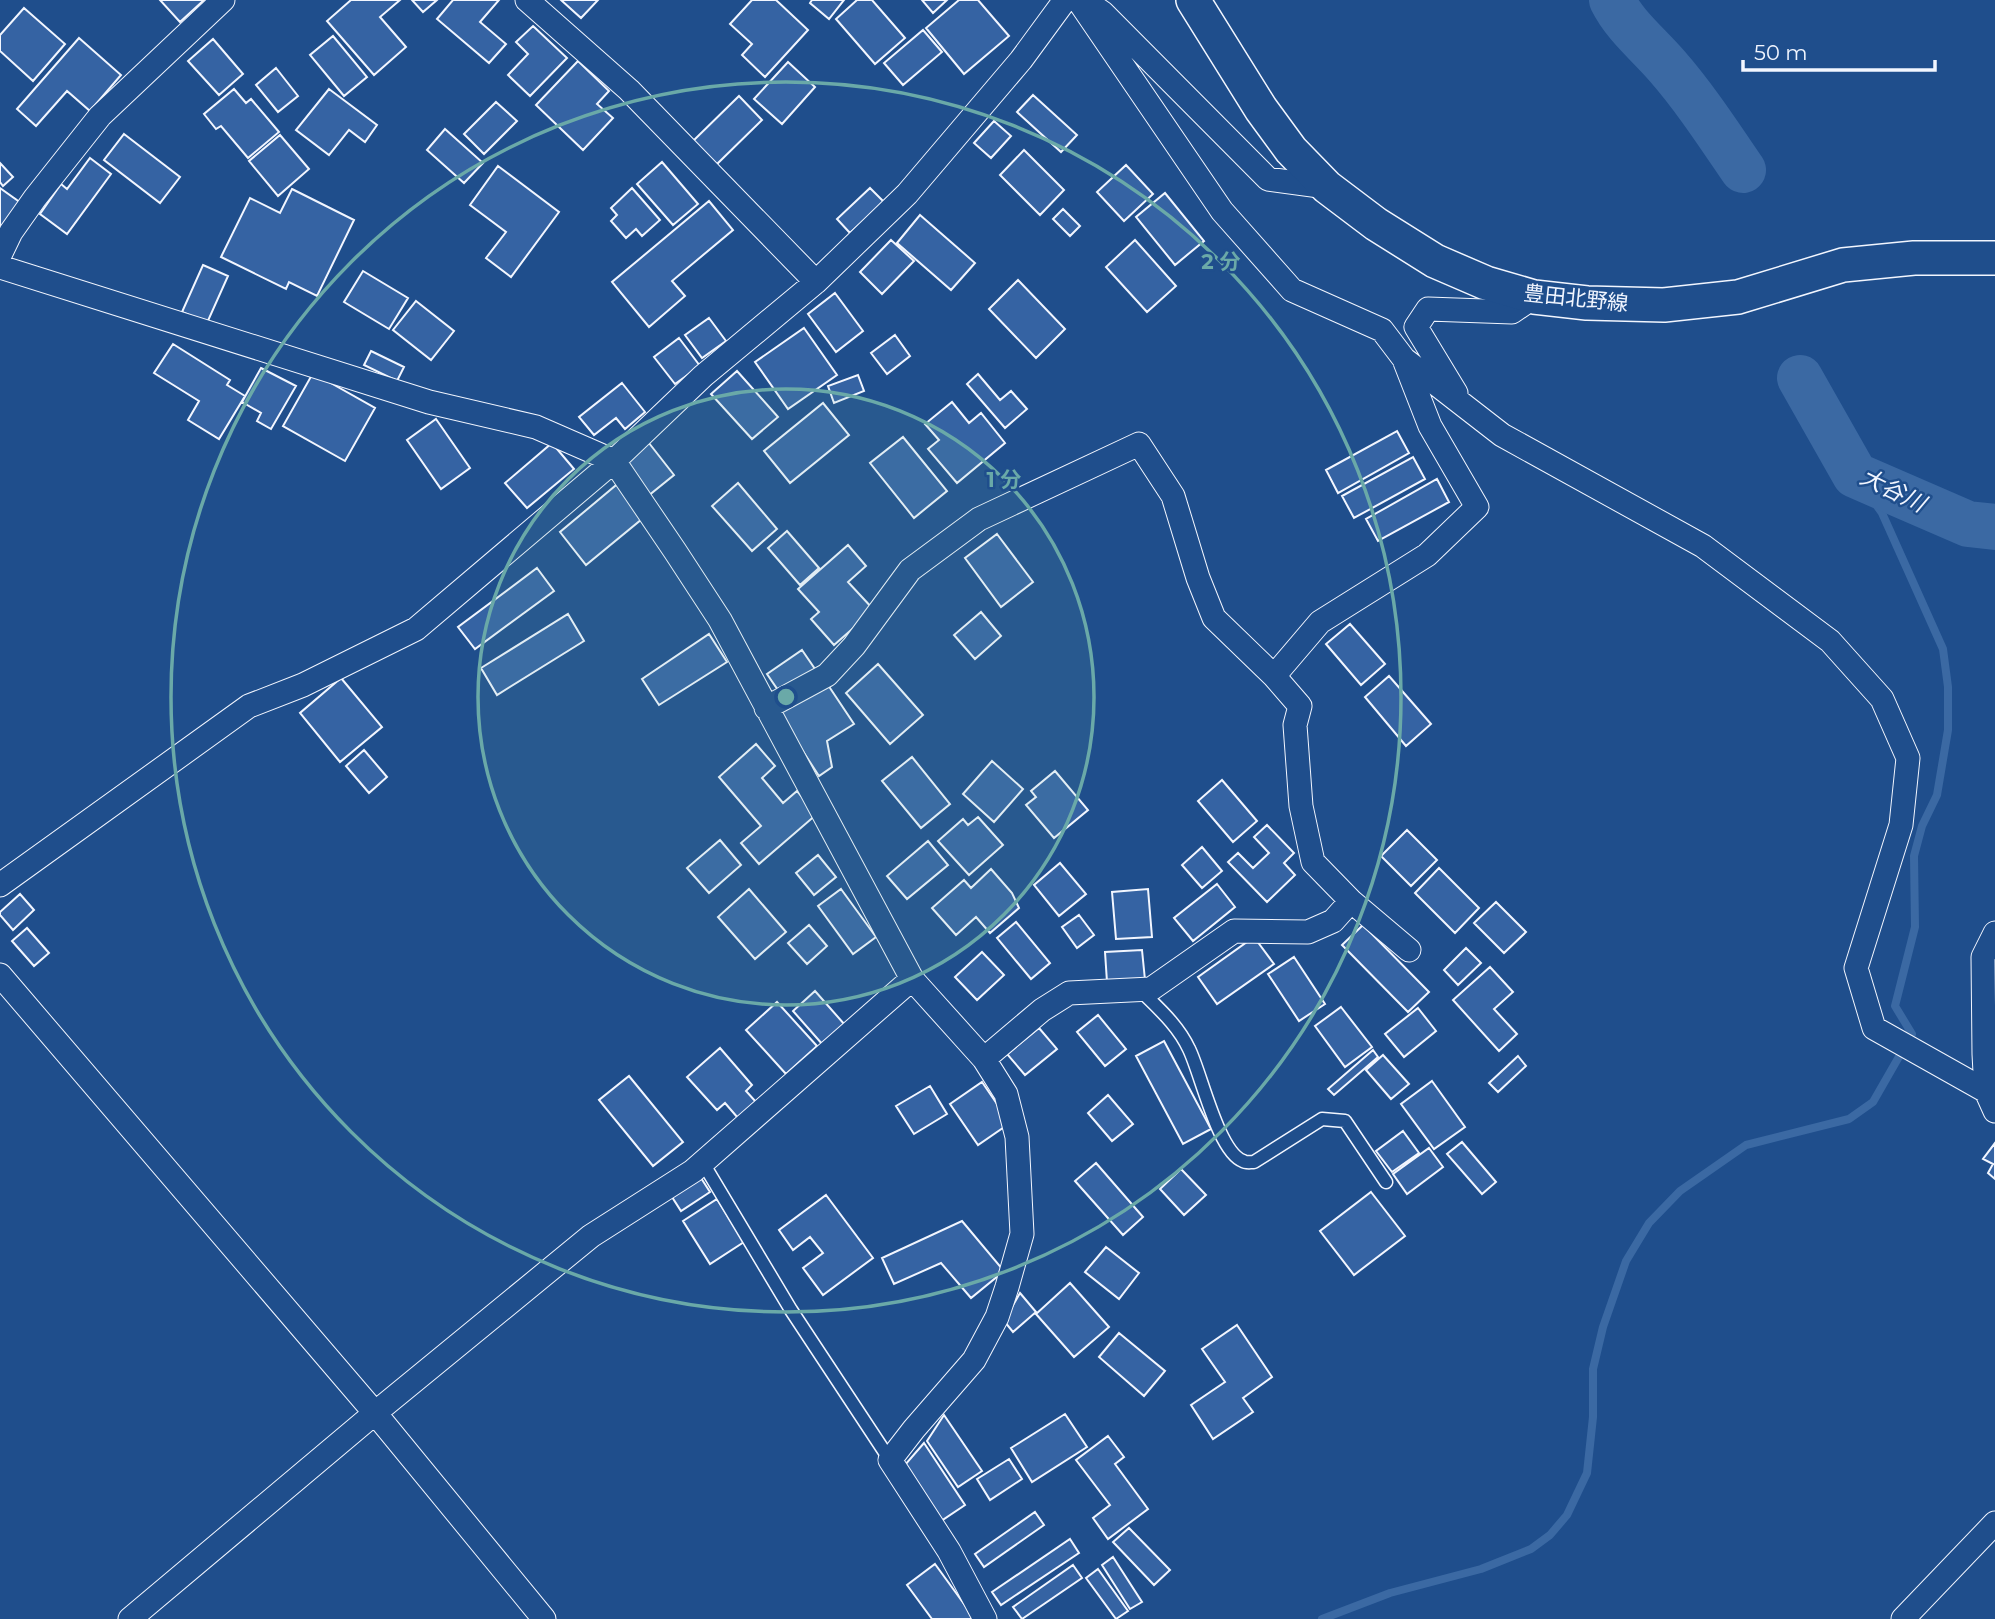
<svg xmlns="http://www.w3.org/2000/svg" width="1995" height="1619" viewBox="0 0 1995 1619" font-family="Montserrat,'Noto Sans JP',sans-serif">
  <rect width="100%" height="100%" fill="#1f4e8c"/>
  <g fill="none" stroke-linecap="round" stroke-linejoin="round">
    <path stroke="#3b69a3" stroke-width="8" d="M 1322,1619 L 1390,1593 L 1481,1569 L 1531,1549 L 1550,1535 L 1567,1515 L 1587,1473 L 1593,1417 L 1593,1369 L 1603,1327 L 1626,1261 L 1649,1223 L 1680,1191 L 1746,1145 L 1849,1119 L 1873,1102 L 1912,1034 L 1895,1006 L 1915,927 L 1914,856 L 1922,826 L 1937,795 L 1948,730 L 1948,687 L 1943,649 L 1882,513 L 1855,475"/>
    <path stroke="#3b69a3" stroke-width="46" d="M 1612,0 C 1625,26 1648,44 1667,66 C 1695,98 1719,135 1743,170
      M 1800,378 L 1855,475 L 1968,524 L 1995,527"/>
  </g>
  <path fill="#3563a3" stroke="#f2f6ff" stroke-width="2" d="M 160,0 L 204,0 L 180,22 Z
    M 351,0 L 400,0 L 380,17 L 406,47 L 374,75 L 327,21 Z
    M 412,0 L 437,0 L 423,12 Z
    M 453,0 L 499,0 L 480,22 L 506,44 L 489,63 L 437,19 Z
    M 561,0 L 598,0 L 581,18 Z
    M 752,0 L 776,0 L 808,30 L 765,77 L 742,55 L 752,44 L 730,24 Z
    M 812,0 L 844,0 L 829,19 L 810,3 Z
    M 857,0 L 872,0 L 905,38 L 875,64 L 836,19 Z
    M 922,0 L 947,0 L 933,13 Z
    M 959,0 L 978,0 L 1009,36 L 964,74 L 926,28 Z
    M 24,8 L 65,44 L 33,81 L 0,51 L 0,35 Z
    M 533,26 L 567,58 L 530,96 L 508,75 L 528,54 L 516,42 Z
    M 923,30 L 942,52 L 903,85 L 884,63 Z
    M 333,36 L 367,77 L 344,96 L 310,55 Z
    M 79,38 L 121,75 L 90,111 L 67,91 L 36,126 L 17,109 Z
    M 213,39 L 243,74 L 219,95 L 188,61 Z
    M 578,61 L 609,91 L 597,104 L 613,118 L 583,150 L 536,105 Z
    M 788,62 L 815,87 L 782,124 L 754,99 Z
    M 276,68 L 298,96 L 278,112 L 256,85 Z
    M 234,89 L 246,103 L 251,99 L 279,132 L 248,158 L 221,126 L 216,129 L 204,114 Z
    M 329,89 L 377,125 L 365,142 L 349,130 L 329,155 L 296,130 Z
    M 1033,95 L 1077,135 L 1061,152 L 1017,112 Z
    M 739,96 L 762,120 L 715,166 L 692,142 Z
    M 496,102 L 517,121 L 484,154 L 464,134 Z
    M 994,121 L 1011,136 L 991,158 L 974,143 Z
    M 445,129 L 483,163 L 464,183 L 427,150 Z
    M 124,134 L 180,177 L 160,203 L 104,160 Z
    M 280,135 L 309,169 L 278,196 L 249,161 Z
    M 1024,150 L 1064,190 L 1040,215 L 1000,175 Z
    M 90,158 L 111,174 L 67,234 L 40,214 L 61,184 L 67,189 Z
    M 662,162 L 698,204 L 673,225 L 637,184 Z
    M 0,163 L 13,177 L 3,186 L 0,182 Z
    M 1126,165 L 1153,194 L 1124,221 L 1097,192 Z
    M 498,166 L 559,212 L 511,277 L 486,258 L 506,232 L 470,205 Z
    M 0,188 L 21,203 L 0,232 Z
    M 632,188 L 660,220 L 642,236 L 636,229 L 626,238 L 611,221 L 617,215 L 611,208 Z
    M 870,188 L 884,202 L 850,233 L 837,219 Z
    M 292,189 L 354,220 L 317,296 L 289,282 L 286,289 L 221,257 L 250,198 L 280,213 Z
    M 1165,193 L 1204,241 L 1175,265 L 1136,217 Z
    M 709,201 L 733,230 L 672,281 L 685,296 L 649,327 L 612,282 Z
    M 1063,209 L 1080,226 L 1070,236 L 1053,219 Z
    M 920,215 L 975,263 L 951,290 L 897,243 Z
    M 891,240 L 914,261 L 882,294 L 860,272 Z
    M 1135,240 L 1176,286 L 1147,312 L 1106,267 Z
    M 203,265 L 228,276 L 207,323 L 182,312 Z
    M 363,271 L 408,298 L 389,329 L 344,302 Z
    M 1018,280 L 1065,329 L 1036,358 L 989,309 Z
    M 835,293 L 863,331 L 836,352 L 808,314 Z
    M 416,301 L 454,331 L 431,360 L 393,330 Z
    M 709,318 L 726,341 L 702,358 L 685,335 Z
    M 804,328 L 837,375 L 788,409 L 755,362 Z
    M 895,335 L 910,356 L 887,374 L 871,353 Z
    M 679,338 L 700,366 L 675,384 L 654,357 Z
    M 173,344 L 230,380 L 227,385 L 245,396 L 219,439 L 188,420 L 199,401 L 154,373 Z
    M 371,351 L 404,367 L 397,381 L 364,365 Z
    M 261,368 L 296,386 L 271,429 L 257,421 L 261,413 L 242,402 Z
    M 737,371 L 778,417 L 752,439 L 711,394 Z
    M 313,373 L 375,408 L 345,461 L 283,426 Z
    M 978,374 L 1000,400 L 1011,391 L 1027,409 L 1005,428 L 967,384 Z
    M 858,375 L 864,391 L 834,403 L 828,386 Z
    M 622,383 L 645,412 L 625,429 L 616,418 L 594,435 L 579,417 Z
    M 952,402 L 969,423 L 981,413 L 1005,443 L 957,483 L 928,449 L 939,440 L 925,424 Z
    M 823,403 L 849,435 L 790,483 L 764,451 Z
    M 436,419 L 470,468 L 441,489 L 407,440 Z
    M 638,429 L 674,475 L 648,496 L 612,449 Z
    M 1397,431 L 1409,453 L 1338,493 L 1326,470 Z
    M 903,437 L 947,491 L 914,518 L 870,463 Z
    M 552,443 L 574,469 L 527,508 L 505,483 Z
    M 1413,457 L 1425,479 L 1354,518 L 1342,496 Z
    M 1437,479 L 1449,502 L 1378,541 L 1366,519 Z
    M 621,481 L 648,514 L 586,565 L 560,532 Z
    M 738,483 L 777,529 L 752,551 L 712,506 Z
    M 787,531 L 819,568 L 800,585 L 768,548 Z
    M 997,534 L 1033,582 L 1001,607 L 965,558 Z
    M 848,545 L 866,566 L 848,582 L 874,610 L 834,645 L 811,619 L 819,612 L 798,589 Z
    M 537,568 L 554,591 L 475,649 L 458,627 Z
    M 981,612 L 1001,636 L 975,659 L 954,635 Z
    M 568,614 L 584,641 L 497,695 L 481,668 Z
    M 1350,624 L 1385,664 L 1361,685 L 1326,644 Z
    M 709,634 L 727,662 L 659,705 L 642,679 Z
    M 802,650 L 815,669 L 780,693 L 767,674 Z
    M 878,664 L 923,715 L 890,744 L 846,693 Z
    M 1389,676 L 1431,724 L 1406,746 L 1365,697 Z
    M 341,678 L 382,727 L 340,762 L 300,713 Z
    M 826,682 L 854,724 L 827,741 L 832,767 L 819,776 L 778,713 Z
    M 756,744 L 775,766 L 762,778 L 783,803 L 797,791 L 817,814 L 759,864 L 741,843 L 761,826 L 719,777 Z
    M 364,750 L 387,777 L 369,793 L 346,766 Z
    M 912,757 L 950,804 L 921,828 L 882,781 Z
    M 992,761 L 1023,789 L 994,822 L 963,794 Z
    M 1055,771 L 1088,810 L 1054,838 L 1026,805 L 1036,797 L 1031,791 Z
    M 1222,780 L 1257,821 L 1233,842 L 1198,801 Z
    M 978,817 L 1003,845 L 969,875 L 938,841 L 963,819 L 968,825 Z
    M 1267,825 L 1294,853 L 1284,863 L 1295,875 L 1267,902 L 1228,862 L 1238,853 L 1253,868 L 1269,853 L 1254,837 Z
    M 1407,830 L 1437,860 L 1411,886 L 1381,856 Z
    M 720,840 L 741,865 L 709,893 L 687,868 Z
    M 928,841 L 948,865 L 907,899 L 887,876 Z
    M 1202,847 L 1222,871 L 1202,888 L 1182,865 Z
    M 818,855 L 836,877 L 814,895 L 796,873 Z
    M 1060,863 L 1086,894 L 1059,916 L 1034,885 Z
    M 1439,868 L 1479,908 L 1455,933 L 1415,893 Z
    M 991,869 L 1012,893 L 1019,908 L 990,933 L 976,917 L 956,935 L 932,908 L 964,880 L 971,888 Z
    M 1217,884 L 1235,907 L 1193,941 L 1174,918 Z
    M 749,889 L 786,932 L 755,959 L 718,917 Z
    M 841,889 L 876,937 L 853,954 L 818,906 Z
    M 1148,889 L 1152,937 L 1116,939 L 1112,892 Z
    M 20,894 L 34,910 L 13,930 L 0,915 L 0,912 Z
    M 1496,902 L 1526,932 L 1504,953 L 1474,923 Z
    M 1079,915 L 1094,935 L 1077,948 L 1062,927 Z
    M 1016,922 L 1050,963 L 1031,979 L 997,938 Z
    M 809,925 L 827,946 L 807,964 L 788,943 Z
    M 1363,925 L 1429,992 L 1408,1012 L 1342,945 Z
    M 27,928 L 49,953 L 34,966 L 12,941 Z
    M 1254,937 L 1274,964 L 1217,1004 L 1198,977 Z
    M 1466,948 L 1481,963 L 1458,985 L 1444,970 Z
    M 1142,950 L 1145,980 L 1107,982 L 1105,952 Z
    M 982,952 L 1004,975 L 977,1000 L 955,977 Z
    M 1294,957 L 1325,1004 L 1299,1021 L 1268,974 Z
    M 1490,967 L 1513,992 L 1494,1009 L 1517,1034 L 1499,1051 L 1453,1000 Z
    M 815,991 L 845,1025 L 823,1045 L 793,1011 Z
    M 777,1002 L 817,1046 L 786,1074 L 746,1030 Z
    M 1341,1007 L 1372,1047 L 1345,1067 L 1315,1026 Z
    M 1418,1008 L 1436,1031 L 1404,1057 L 1385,1034 Z
    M 1098,1015 L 1126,1049 L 1105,1066 L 1077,1032 Z
    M 1039,1028 L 1057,1049 L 1025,1075 L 1007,1054 Z
    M 1164,1041 L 1211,1129 L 1183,1144 L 1136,1056 Z
    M 720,1048 L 752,1085 L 746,1091 L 756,1102 L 738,1118 L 725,1103 L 717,1110 L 687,1077 Z
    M 1373,1050 L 1378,1057 L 1334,1095 L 1328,1089 Z
    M 1383,1055 L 1409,1084 L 1391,1099 L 1366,1070 Z
    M 1518,1056 L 1526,1066 L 1498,1092 L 1489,1083 Z
    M 629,1076 L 683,1142 L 653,1166 L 599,1100 Z
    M 1432,1081 L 1465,1127 L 1434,1149 L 1401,1104 Z
    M 982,1082 L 1010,1123 L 978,1145 L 950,1104 Z
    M 930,1086 L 947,1114 L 914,1134 L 896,1106 Z
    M 1108,1095 L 1133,1124 L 1112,1141 L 1088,1113 Z
    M 1403,1131 L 1419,1153 L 1392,1172 L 1376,1151 Z
    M 1462,1142 L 1496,1182 L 1482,1194 L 1447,1154 Z
    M 1995,1143 L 1995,1179 L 1988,1173 L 1993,1164 L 1983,1159 Z
    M 1429,1148 L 1443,1167 L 1407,1194 L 1393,1174 Z
    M 1096,1163 L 1143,1217 L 1123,1235 L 1075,1181 Z
    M 1181,1169 L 1206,1195 L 1184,1215 L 1160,1189 Z
    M 701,1178 L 710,1192 L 681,1211 L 672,1197 Z
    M 1371,1192 L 1405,1236 L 1354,1275 L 1320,1231 Z
    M 826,1195 L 873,1258 L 823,1295 L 803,1268 L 823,1253 L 810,1237 L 793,1250 L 779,1230 Z
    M 717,1199 L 744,1242 L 710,1264 L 683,1221 Z
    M 962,1221 L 1004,1271 L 971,1298 L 941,1263 L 894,1284 L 882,1258 Z
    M 1106,1247 L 1139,1273 L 1119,1299 L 1085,1272 Z
    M 1070,1283 L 1109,1327 L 1074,1357 L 1036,1314 Z
    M 1020,1293 L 1036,1312 L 1013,1332 L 1004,1321 Z
    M 1237,1325 L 1272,1377 L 1243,1398 L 1253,1412 L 1213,1439 L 1191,1405 L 1225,1382 L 1202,1349 Z
    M 1119,1333 L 1165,1371 L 1144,1396 L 1099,1357 Z
    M 1065,1414 L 1087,1447 L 1032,1482 L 1011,1448 Z
    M 944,1415 L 982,1471 L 958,1487 L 927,1441 Z
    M 1108,1436 L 1124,1457 L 1115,1464 L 1148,1509 L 1108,1539 L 1093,1518 L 1110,1505 L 1076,1460 Z
    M 924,1443 L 965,1505 L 941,1521 L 904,1466 Z
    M 1009,1459 L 1022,1479 L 990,1500 L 977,1479 Z
    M 1035,1512 L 1044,1525 L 984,1567 L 975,1554 Z
    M 1129,1528 L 1170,1570 L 1154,1585 L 1113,1542 Z
    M 1070,1539 L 1079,1553 L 1001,1605 L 992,1592 Z
    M 1113,1557 L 1142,1602 L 1130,1609 L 1102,1565 Z
    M 935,1564 L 975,1619 L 932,1619 L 907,1585 Z
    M 1073,1565 L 1082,1578 L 1022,1619 L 1013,1607 Z
    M 1098,1569 L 1128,1611 L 1116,1619 L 1086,1578 Z"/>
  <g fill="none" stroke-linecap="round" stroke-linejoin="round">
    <defs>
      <path id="lane" d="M 1140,990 C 1158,1008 1178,1025 1189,1049 C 1201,1073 1218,1152 1243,1161 C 1246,1163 1250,1162 1254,1162 L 1322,1119 L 1345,1121 L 1386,1182
        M 703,1163 L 791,1310 L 890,1460"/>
      <path id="street" d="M 527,0 L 629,90 L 816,282
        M 1078,0 L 1222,211 L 1292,290 L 1382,330 L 1404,359 L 1502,435 L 1703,546 L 1830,641 L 1882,699 L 1908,758 L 1901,825 L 1856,968 L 1874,1028 L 1986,1091
        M 1090,4 L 1103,13 L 1268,179 L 1327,187
        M 0,255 L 11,232 L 35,198 L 100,116 L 223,0
        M 0,267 L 429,402 L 536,427 L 614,461 L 675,551 L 720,620 L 912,979 L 984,1059 L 1006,1094 L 1017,1137 L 1022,1234 L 1007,1287 L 997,1317 L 974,1360 L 914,1429 L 890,1460 L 949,1551 L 985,1619
        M 1456,393 L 1416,327 L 1428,309 L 1512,312 L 1534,297
        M 1274,676 L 1320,622 L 1427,555 L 1477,507 L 1430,426 L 1405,362
        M 766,708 L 827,675 L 854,646 L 910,570 L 979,519 L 1139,444 L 1173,496 L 1198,578 L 1214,618 L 1274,676 L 1300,706 L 1295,725 L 1301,806 L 1313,862 L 1351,901 L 1409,950
        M 0,885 L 249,706 L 303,685 L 416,629 L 614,461 L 703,376 L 816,282 L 907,194 L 1021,60 L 1065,0
        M 1995,933 L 1983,957 L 1984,1054 L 1986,1091 L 1995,1111
        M 0,975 L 375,1413 L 544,1619
        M 984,1059 L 1042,1010 L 1069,993 L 1151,989 L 1234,931 L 1308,932 L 1333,921 L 1351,901
        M 130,1619 L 375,1413 L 591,1236 L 693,1171 L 912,979
        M 1903,1619 L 1995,1523"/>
      <path id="secondary" d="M 1193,0 L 1261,109 L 1291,150 L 1327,187 L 1376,224 L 1435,261 L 1486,283 L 1534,297 L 1587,303 L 1664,305 L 1738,297 L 1843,265 L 1914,258 L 1995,258"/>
    </defs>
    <use href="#lane" stroke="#f2f6ff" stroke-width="15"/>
    <use href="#street" stroke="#f2f6ff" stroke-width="25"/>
    <use href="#secondary" stroke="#f2f6ff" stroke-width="36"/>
    <use href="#lane" stroke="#1f4e8c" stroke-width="12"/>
    <use href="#street" stroke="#1f4e8c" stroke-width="23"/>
    <use href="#secondary" stroke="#1f4e8c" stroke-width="33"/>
  </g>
  <circle cx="786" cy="697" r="308" fill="#6aa9a8" fill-opacity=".12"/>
  <g fill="none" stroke="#6aa9a8" stroke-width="3.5">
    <circle cx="786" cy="697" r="308"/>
    <circle cx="786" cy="697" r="615"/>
  </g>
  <g text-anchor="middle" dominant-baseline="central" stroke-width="5" stroke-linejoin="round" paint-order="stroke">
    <g font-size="21" fill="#f2f6ff" stroke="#1f4e8c">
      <text transform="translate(1576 298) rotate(6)">豊田北野線</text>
    </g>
    <g font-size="23" font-style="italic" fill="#f2f6ff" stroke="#1f4e8c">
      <text transform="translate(1893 490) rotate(26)">大谷川</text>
    </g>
  </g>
  <circle cx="786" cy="697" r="10" fill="#6aa9a8" stroke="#1f4e8c" stroke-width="3.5"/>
  <g font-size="21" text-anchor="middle" font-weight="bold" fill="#6aa9a8" stroke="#1f4e8c" stroke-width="5" stroke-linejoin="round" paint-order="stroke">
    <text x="1221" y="269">2 分</text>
    <text x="1004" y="487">1 分</text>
  </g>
  <path d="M1743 60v10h192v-10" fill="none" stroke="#f2f6ff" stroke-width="3.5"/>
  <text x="1754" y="60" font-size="21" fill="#f2f6ff" stroke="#1f4e8c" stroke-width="5" paint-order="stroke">50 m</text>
</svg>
